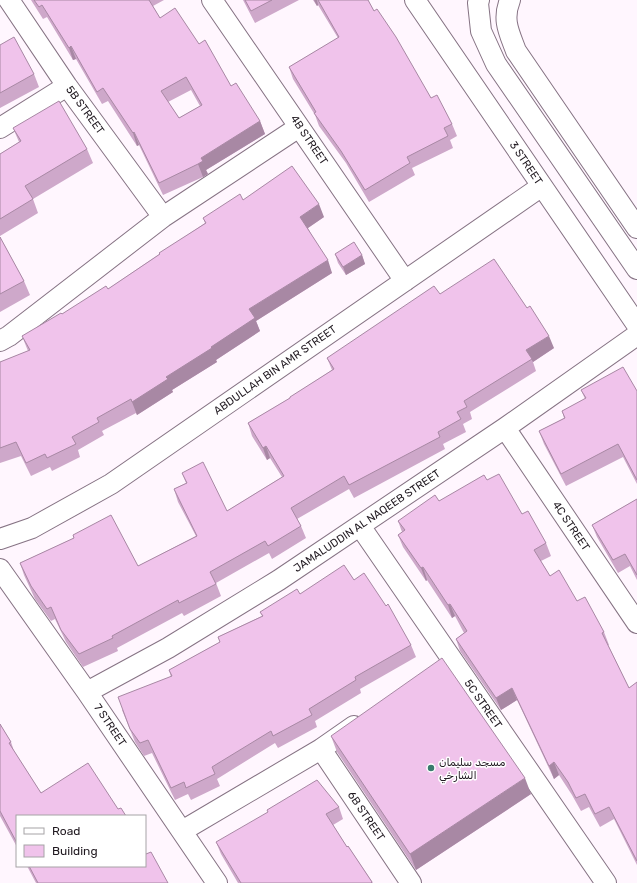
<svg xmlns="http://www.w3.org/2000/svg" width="637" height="883" viewBox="0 0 637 883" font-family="Rubik,'Noto Naskh Arabic',sans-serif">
  <rect width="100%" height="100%" fill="#fff6fe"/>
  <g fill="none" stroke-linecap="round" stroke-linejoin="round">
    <defs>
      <path id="minor" d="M 9,0 L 67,86 L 163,217
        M 212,0 L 405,281
        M 415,0 L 637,325
        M 479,0 L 478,3 L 481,31 L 496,64 L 637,269
        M 510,0 C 502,20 509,32 516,51 L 637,228
        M 0,128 L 67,86
        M 0,341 L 9,336 L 163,217 L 299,127
        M 505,428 L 637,623
        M 360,526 L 606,883
        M 0,539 L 32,528 L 111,484 L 542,186
        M 0,569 L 87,692 L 217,883
        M 87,692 L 168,648 L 279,580 L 505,428 L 637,335
        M 321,749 L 411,883
        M 182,831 L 321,749 L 354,726"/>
    </defs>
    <use href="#minor" stroke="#867384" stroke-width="22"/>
    <use href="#minor" stroke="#fff" stroke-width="20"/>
  </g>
  <path fill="#cea8ca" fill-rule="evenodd" d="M 31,0 L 164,0 L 153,6 L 160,18 L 199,44 L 231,86 L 260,121 L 265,134 L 206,170 L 208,174 L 203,177 L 163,195 L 139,145 L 137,146 L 108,101 L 102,104 L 76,59 L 73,60 L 47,17 L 43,19 ZM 191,90 L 200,106 L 179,118 L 168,102 Z
    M 243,0 L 299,0 L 255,23 Z
    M 313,0 L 368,0 L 374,11 L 431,98 L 452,124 L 457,136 L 450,140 L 453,148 L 412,168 L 415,175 L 369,202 L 346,163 L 319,126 L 315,115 L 293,79 L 289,67 L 338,38 L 318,5 L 317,6 Z
    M 0,45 L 34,74 L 39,87 L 0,108 Z
    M 13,128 L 87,149 L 93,163 L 33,199 L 38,213 L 0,236 L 0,154 L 19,142 Z
    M 243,200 L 324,217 L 308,228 L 332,273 L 256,321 L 260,331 L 216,360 L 217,362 L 172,390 L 173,392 L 137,415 L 136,413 L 102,431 L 104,435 L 78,450 L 80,457 L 52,471 L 50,467 L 31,476 L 21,456 L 0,463 L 0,362 L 28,351 L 22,336 L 108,289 L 205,223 L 203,218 Z
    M 0,237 L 24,281 L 30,295 L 0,312 Z
    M 335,254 L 362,255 L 365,264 L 346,275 L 338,263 Z
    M 440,294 L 554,348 L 533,362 L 536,371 L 470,412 L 472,419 L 463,424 L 466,432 L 443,444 L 445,449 L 354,498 L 349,489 L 297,519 L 301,526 L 306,538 L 272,559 L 269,553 L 216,583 L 221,596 L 184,616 L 182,613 L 117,648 L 118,651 L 83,667 L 66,642 L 55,619 L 51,621 L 35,599 L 24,575 L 20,563 L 74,538 L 73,535 L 138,566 L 196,536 L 178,502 L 174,489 L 186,483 L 182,473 L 227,511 L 282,477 L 270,458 L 267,460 L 252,436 L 248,423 L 290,398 L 332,370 L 327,358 Z
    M 581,390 L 637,391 L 637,484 L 623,457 L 566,486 L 544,444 L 539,431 L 564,418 L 562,411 L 585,399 Z
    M 487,480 L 522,514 L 546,543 L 551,556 L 541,561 L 550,576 L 577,601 L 604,632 L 609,645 L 608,645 L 629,688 L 637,682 L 637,865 L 614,819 L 600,827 L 589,807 L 581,811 L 572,795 L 559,775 L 554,779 L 517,700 L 501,710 L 460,651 L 456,639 L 464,633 L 455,616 L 452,618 L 427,580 L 426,581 L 403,547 L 398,535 L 402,532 L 398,521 L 439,501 Z
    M 637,499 L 637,580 L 630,566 L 618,573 L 597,537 L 592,525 Z
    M 354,580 L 411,645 L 416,657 L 360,689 L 361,693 L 315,721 L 317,727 L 278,748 L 275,743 L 217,779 L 220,786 L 191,800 L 188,794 L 175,800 L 152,753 L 144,756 L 135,742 L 122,710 L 171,677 L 169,670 L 220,642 L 218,637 L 262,616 L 260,612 L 300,594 Z
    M 0,724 L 11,742 L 14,751 L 41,793 L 118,809 L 126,816 L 17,816 L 17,847 L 0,816 Z
    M 331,736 L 531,794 L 416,870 L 337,752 Z
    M 339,807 L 343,819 L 333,825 L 347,847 L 348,846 L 373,883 L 238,883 L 221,854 L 216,842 Z
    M 27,866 L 145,866 L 168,883 L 36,883 Z"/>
  <path fill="#a888a4" d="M 314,0 L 317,0 L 318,5 L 317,6 Z
    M 71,46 L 76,59 L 73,60 L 69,48 Z
    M 260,121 L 265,134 L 206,170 L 208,174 L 203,177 L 198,164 L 201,158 Z
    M 134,132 L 139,145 L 137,146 L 133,133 Z
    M 319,204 L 324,217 L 305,230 L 300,217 Z
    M 362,255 L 365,264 L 346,275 L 343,267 Z
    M 328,260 L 332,273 L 256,321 L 260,331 L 216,360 L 217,362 L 172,390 L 173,392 L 137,415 L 132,402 L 166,377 L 211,347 L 249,309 Z
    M 549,336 L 554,348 L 533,362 L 526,350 Z
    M 266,446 L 270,458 L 267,460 L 263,448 Z
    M 423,567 L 427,580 L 426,581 L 421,568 Z
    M 450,604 L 455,616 L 452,618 L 448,605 Z
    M 512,688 L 517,700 L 501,710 L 496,698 Z
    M 554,762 L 559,775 L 554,779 L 549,766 Z
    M 525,778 L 531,794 L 416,870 L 410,854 Z"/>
  <path fill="#f0c3eb" stroke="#a888a4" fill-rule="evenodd" d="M 34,0 L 149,0 L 160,18 L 175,8 L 199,44 L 205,40 L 231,86 L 236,83 L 260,121 L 201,158 L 203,161 L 198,164 L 159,183 L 134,132 L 133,133 L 103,88 L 97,92 L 71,46 L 69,48 L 42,5 L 39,7 ZM 186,77 L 202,105 L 179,118 L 161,91 Z
    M 245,0 L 272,0 L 251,11 Z
    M 318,0 L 368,0 L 374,11 L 377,9 L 396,37 L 431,98 L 437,95 L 452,124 L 444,128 L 448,136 L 407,157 L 410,163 L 365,190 L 341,151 L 314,113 L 316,112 L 289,67 L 339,37 Z
    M 14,37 L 34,74 L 0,93 L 0,45 Z
    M 59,101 L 87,149 L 25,186 L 33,199 L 0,219 L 0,154 L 21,141 L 13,128 Z
    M 292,166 L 319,204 L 300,217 L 328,260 L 249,309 L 255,318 L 211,347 L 212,348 L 166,377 L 168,379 L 132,402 L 131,399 L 97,418 L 99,422 L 72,437 L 76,444 L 47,458 L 45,454 L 26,463 L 16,442 L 0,448 L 0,362 L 30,350 L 22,336 L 61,313 L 62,314 L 106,286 L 108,289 L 160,254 L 159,253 L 206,223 L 203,218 L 240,194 L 243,200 Z
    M 0,237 L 24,281 L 0,294 Z
    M 354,242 L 362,255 L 343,267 L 335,254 Z
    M 494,259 L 527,308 L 530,306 L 549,336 L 526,350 L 532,359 L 464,401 L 467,407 L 457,412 L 461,419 L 438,432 L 440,437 L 349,485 L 344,476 L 291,508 L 301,526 L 268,546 L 265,541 L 210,572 L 216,584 L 179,603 L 178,600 L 112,636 L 113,638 L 79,654 L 61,630 L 51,607 L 47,609 L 31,586 L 20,563 L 74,538 L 73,535 L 111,515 L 138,566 L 197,536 L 174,489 L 187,483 L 182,473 L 203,462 L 227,511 L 284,476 L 266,446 L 263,448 L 248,423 L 290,398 L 290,397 L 334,369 L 327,358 L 434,286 L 440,294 Z
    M 623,367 L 637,391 L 637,480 L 618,444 L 561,474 L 539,431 L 565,418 L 562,411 L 586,398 L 581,390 Z
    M 499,474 L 522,514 L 528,511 L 546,543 L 534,550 L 550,576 L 559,570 L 577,601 L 585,597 L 604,632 L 602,633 L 629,688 L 637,682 L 637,861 L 609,807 L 595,814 L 585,794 L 576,798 L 568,782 L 554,762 L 549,766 L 512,688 L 496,698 L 456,639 L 467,631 L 450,604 L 448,605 L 423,567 L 421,568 L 398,535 L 405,530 L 398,521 L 435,495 L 439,501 L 484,475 L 487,480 Z
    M 637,499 L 637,575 L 625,554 L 613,560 L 592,525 Z
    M 344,565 L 354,580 L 364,573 L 386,606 L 388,604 L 411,645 L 355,677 L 356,680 L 309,709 L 312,715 L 273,736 L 271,731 L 212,767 L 215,774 L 186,788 L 184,782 L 171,788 L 148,740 L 140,743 L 130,729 L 118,697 L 172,676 L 169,670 L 220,642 L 218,637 L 263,616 L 260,612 L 297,589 L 300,594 Z
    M 442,658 L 525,778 L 410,854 L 331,736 Z
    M 0,724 L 11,742 L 9,743 L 41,793 L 88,763 L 118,809 L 121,808 L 126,816 L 17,816 L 17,843 L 0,811 Z
    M 317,780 L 339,807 L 326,814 L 347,847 L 348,846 L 372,882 L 371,883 L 241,883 L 216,842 L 268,812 L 267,810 Z
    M 145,852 L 146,854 L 151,852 L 168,883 L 38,883 L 29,866 L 145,866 Z"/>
  <circle fill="#397b6d" stroke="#fff" stroke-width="1.5" cx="431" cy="768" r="4"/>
  <g text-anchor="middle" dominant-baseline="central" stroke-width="3" stroke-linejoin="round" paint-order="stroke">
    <g font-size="11" fill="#201920" stroke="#fff">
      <text transform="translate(85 110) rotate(54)">5B STREET</text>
      <text transform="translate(309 140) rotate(56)">4B STREET</text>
      <text transform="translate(526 163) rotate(56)">3 STREET</text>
      <text transform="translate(275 370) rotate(-35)">ABDULLAH BIN AMR STREET</text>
      <text transform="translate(367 521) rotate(-34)">JAMALUDDIN AL NAQEEB STREET</text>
      <text transform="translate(571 526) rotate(56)">4C STREET</text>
      <text transform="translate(483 704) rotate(55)">5C STREET</text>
      <text transform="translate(110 725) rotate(56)">7 STREET</text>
      <text transform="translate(366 816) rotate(56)">6B STREET</text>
    </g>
    <g font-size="11" fill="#201920" stroke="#fff" text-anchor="start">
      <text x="439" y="762">مسجد سليمان<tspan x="439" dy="13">الشارخي</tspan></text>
    </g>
  </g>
  <rect x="16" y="815" width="130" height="52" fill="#ffffff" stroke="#a6a3a6"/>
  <rect x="24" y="828" width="20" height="6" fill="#ffffff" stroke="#a6a3a6"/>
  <text x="52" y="835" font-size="12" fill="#201920">Road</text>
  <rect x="24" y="845" width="20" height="12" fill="#f0c3eb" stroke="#a6a3a6"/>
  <text x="52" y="855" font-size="12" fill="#201920">Building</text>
</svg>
